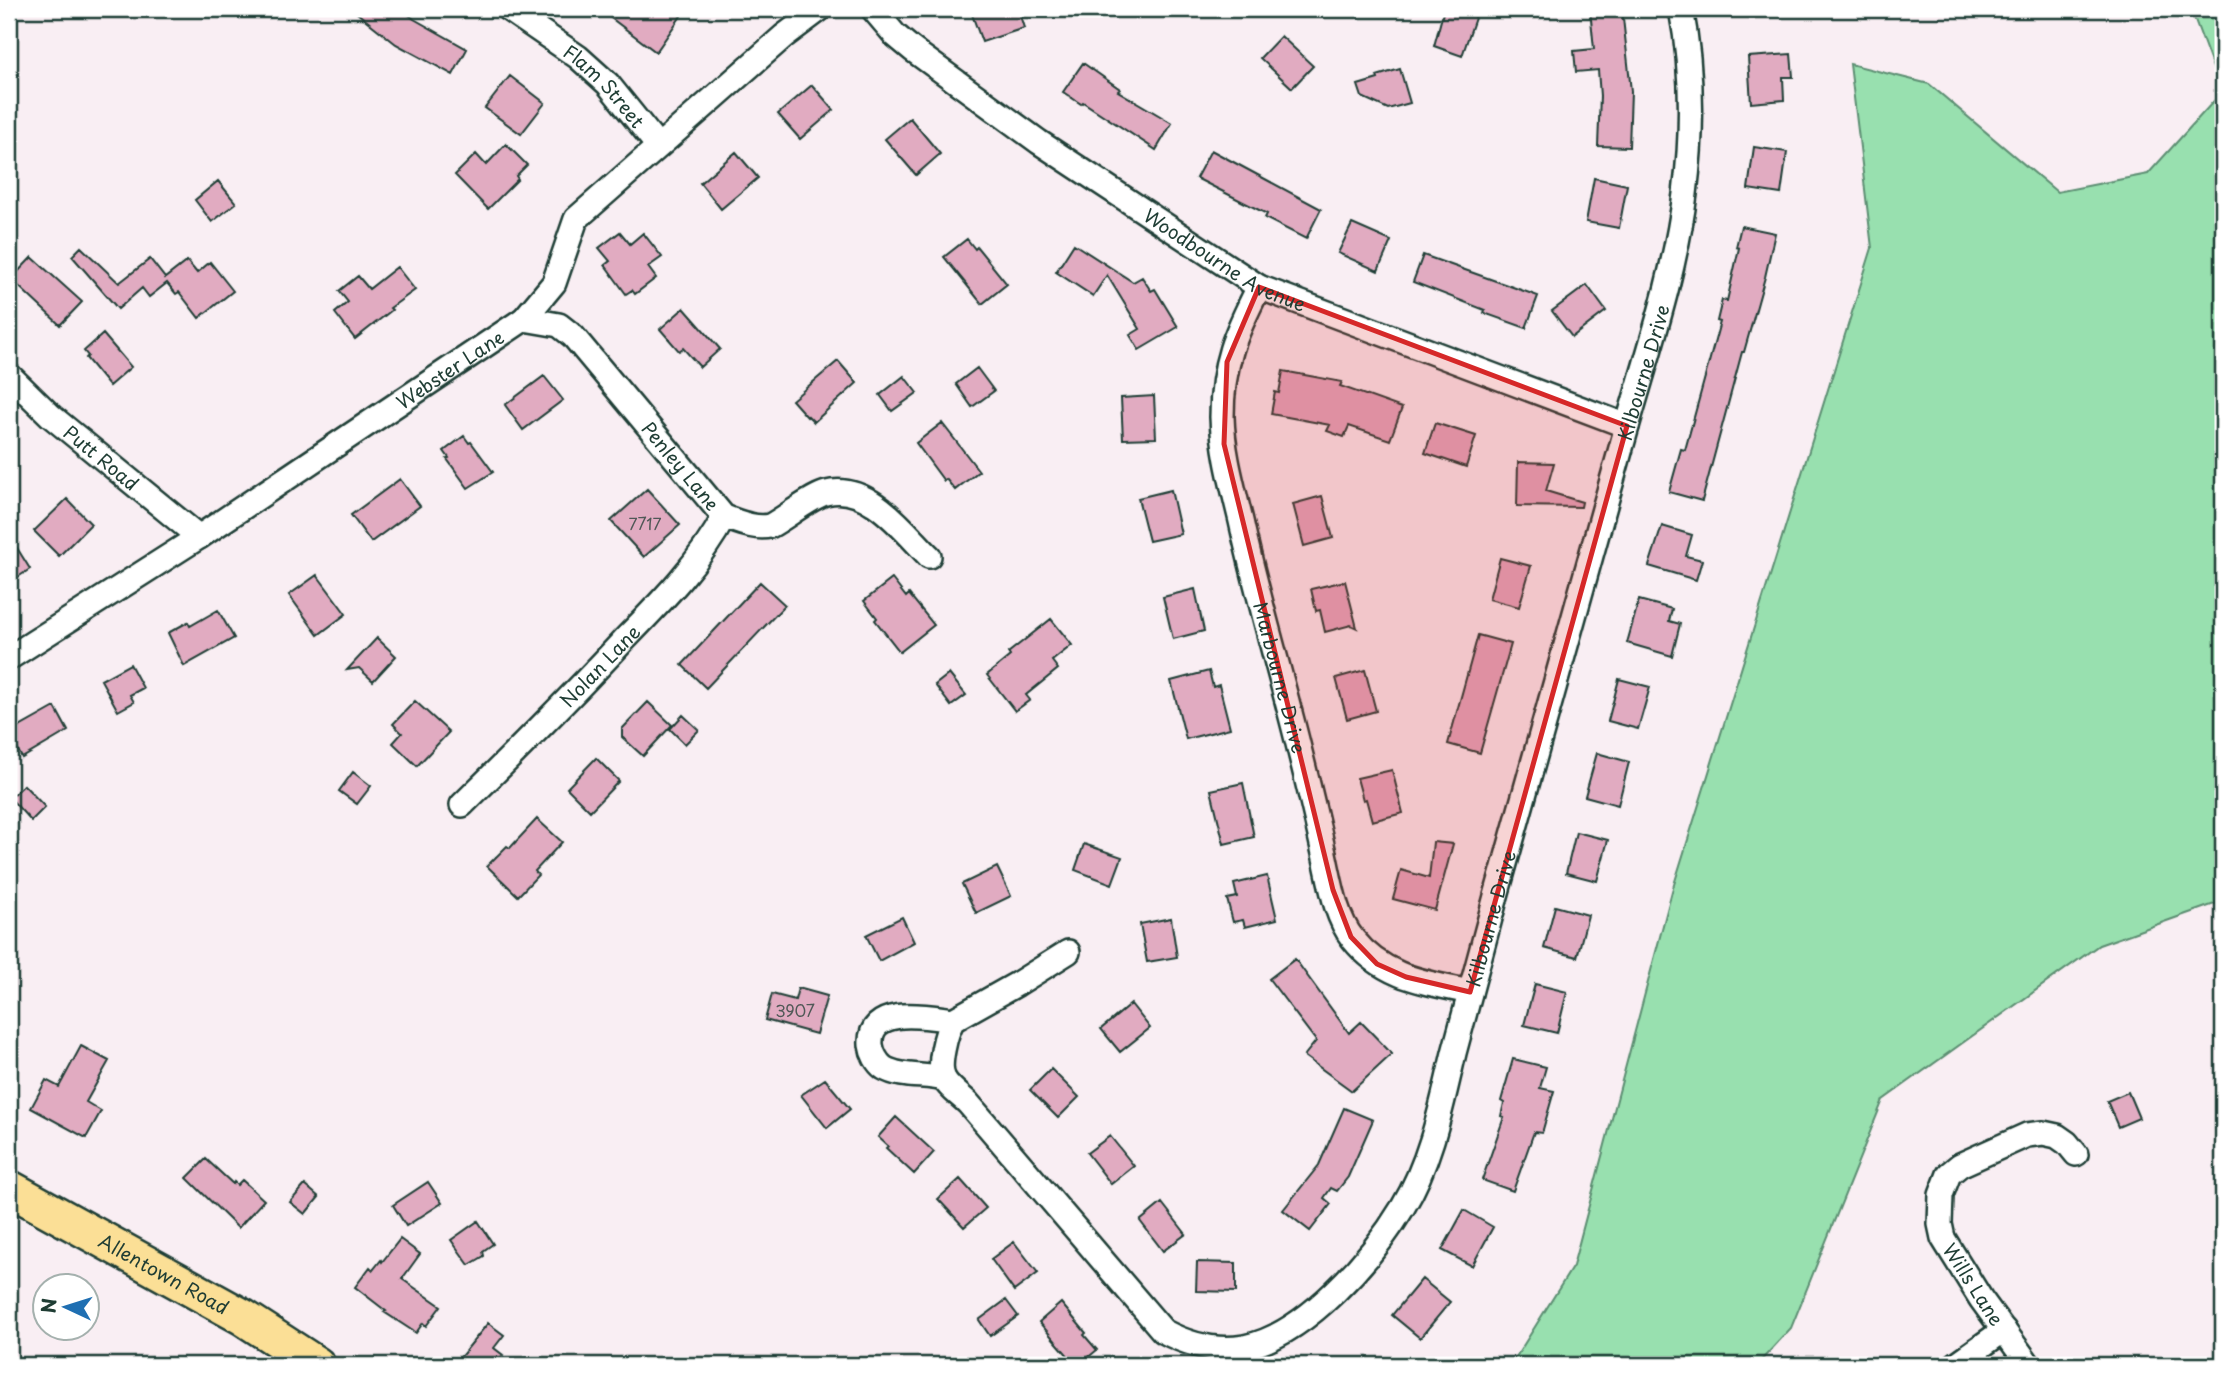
<svg xmlns="http://www.w3.org/2000/svg" width="2232" height="1374" viewBox="0 0 2232 1374" font-family="'Playpen Sans',sans-serif">
  <rect width="100%" height="100%" fill="#f9eef3"/>
  <filter id="ink" filterUnits="userSpaceOnUse"><feTurbulence type="fractalNoise" baseFrequency=".0143" numOctaves="2"/><feDisplacementMap in="SourceGraphic" scale="14" xChannelSelector="R" yChannelSelector="G"/><feConvolveMatrix kernelMatrix="1 2 1 2 8 2 1 2 1" color-interpolation-filters="sRGB"/></filter>
  <g filter="url(#ink)">
    <path fill="#98e0af" stroke="#5c8e72" stroke-width="2" d="M 2191,9 L 2223,9 L 2223,901 L 2099,945 L 1883,1100 L 1791,1328 L 1757,1365 L 1511,1365 L 1573,1266 L 1672,891 L 1872,248 L 1850,64 L 1929,84 L 2057,192 L 2148,174 L 2222,92 Z"/>
    <path fill="#e1abc1" stroke="#1f3d34" stroke-width="2" d="M 352,9 L 401,9 L 414,19 L 467,49 L 453,75 L 396,44 Z
      M 599,9 L 672,9 L 681,16 L 656,52 Z
      M 970,9 L 1018,9 L 1024,28 L 982,42 Z
      M 1444,9 L 1478,9 L 1462,56 L 1434,46 Z
      M 1590,9 L 1622,9 L 1631,91 L 1629,147 L 1598,146 L 1600,96 L 1598,70 L 1576,72 L 1574,51 L 1594,49 Z
      M 1281,36 L 1313,66 L 1292,88 L 1260,58 Z
      M 1791,54 L 1793,77 L 1783,77 L 1784,100 L 1751,103 L 1748,57 Z
      M 1083,63 L 1120,89 L 1118,91 L 1172,123 L 1156,150 L 1083,102 L 1081,104 L 1063,92 Z
      M 1400,69 L 1410,103 L 1388,109 L 1362,97 L 1358,85 L 1378,79 L 1377,76 Z
      M 510,76 L 545,103 L 521,134 L 485,108 Z
      M 812,85 L 834,110 L 800,139 L 778,114 Z
      M 910,118 L 940,154 L 916,175 L 885,139 Z
      M 506,144 L 527,165 L 516,176 L 518,179 L 488,209 L 455,175 L 476,154 L 486,165 Z
      M 1754,147 L 1787,152 L 1781,194 L 1748,189 Z
      M 1211,150 L 1321,209 L 1306,239 L 1265,218 L 1267,214 L 1196,178 Z
      M 736,152 L 758,178 L 721,209 L 700,183 Z
      M 1594,178 L 1627,185 L 1619,228 L 1586,222 Z
      M 218,181 L 236,203 L 212,222 L 195,200 Z
      M 1352,224 L 1391,241 L 1378,271 L 1338,253 Z
      M 1741,226 L 1775,233 L 1765,277 L 1744,352 L 1742,352 L 1702,501 L 1669,492 L 1681,449 L 1685,450 L 1705,377 L 1720,322 L 1717,321 L 1722,300 L 1727,301 L 1739,248 L 1736,247 Z
      M 620,232 L 630,244 L 643,233 L 662,257 L 648,267 L 656,278 L 635,294 L 632,290 L 626,294 L 605,265 L 610,261 L 599,248 Z
      M 967,239 L 975,249 L 977,247 L 1007,284 L 982,304 L 944,257 Z
      M 1074,244 L 1133,282 L 1142,277 L 1151,291 L 1155,289 L 1178,327 L 1139,350 L 1130,335 L 1140,329 L 1107,275 L 1093,296 L 1056,272 Z
      M 81,247 L 119,283 L 150,259 L 165,278 L 187,261 L 197,273 L 210,262 L 233,291 L 199,318 L 179,292 L 176,294 L 167,283 L 149,297 L 142,288 L 118,309 L 72,256 Z
      M 1423,255 L 1538,296 L 1526,328 L 1484,313 L 1485,310 L 1413,282 Z
      M 32,257 L 82,302 L 60,325 L 11,279 Z
      M 397,267 L 415,290 L 390,308 L 392,310 L 355,339 L 335,313 L 348,302 L 339,291 L 358,276 L 369,289 Z
      M 1587,285 L 1606,311 L 1572,337 L 1552,311 Z
      M 684,308 L 720,349 L 700,367 L 683,348 L 679,351 L 660,329 Z
      M 103,334 L 131,367 L 109,386 L 86,358 L 88,356 L 84,351 Z
      M 838,361 L 857,383 L 814,422 L 808,416 L 807,417 L 792,400 Z
      M 977,368 L 994,391 L 972,407 L 956,384 Z
      M 1283,371 L 1342,382 L 1340,386 L 1402,408 L 1390,440 L 1349,426 L 1344,437 L 1327,431 L 1330,425 L 1271,414 L 1275,392 L 1279,393 Z
      M 544,376 L 563,400 L 523,430 L 505,405 Z
      M 904,376 L 917,393 L 892,411 L 880,395 Z
      M 1154,396 L 1156,438 L 1123,439 L 1121,398 Z
      M 942,423 L 979,471 L 955,490 L 946,479 L 944,481 L 916,443 Z
      M 1435,423 L 1476,436 L 1466,467 L 1425,453 Z
      M 464,436 L 469,443 L 471,442 L 493,472 L 468,488 L 447,459 L 449,458 L 444,451 Z
      M 1518,462 L 1554,463 L 1546,491 L 1582,502 L 1581,507 L 1517,506 Z
      M 400,479 L 420,506 L 371,542 L 351,515 Z
      M 647,489 L 680,525 L 644,557 L 611,521 Z
      M 1171,490 L 1181,534 L 1149,541 L 1138,498 Z
      M 1322,496 L 1333,538 L 1304,546 L 1293,504 Z
      M 67,499 L 91,524 L 59,556 L 34,531 Z
      M 1662,526 L 1692,535 L 1686,556 L 1702,560 L 1696,580 L 1649,566 Z
      M 9,535 L 30,569 L 9,583 Z
      M 1500,558 L 1531,566 L 1519,607 L 1489,599 Z
      M 317,575 L 346,614 L 318,635 L 289,595 Z
      M 892,579 L 906,597 L 909,594 L 934,625 L 900,652 L 875,620 L 877,618 L 864,601 Z
      M 1345,581 L 1357,628 L 1351,625 L 1325,632 L 1320,610 L 1316,611 L 1311,589 Z
      M 760,582 L 785,605 L 706,688 L 682,665 Z
      M 1195,589 L 1204,631 L 1173,639 L 1163,597 Z
      M 1639,600 L 1672,609 L 1669,621 L 1680,624 L 1672,656 L 1627,643 Z
      M 218,610 L 234,638 L 184,666 L 168,633 L 188,622 L 190,626 Z
      M 1051,619 L 1072,645 L 1052,661 L 1058,669 L 1026,695 L 1030,700 L 1015,711 L 987,675 L 1010,656 L 1008,653 Z
      M 1478,635 L 1511,644 L 1480,753 L 1448,744 Z
      M 377,638 L 396,656 L 373,681 L 359,668 L 347,670 Z
      M 130,664 L 143,688 L 130,695 L 134,702 L 118,711 L 101,680 Z
      M 1365,670 L 1376,711 L 1347,719 L 1336,678 Z
      M 1209,671 L 1213,687 L 1219,685 L 1230,728 L 1186,739 L 1171,681 Z
      M 949,674 L 966,695 L 951,706 L 935,685 Z
      M 1619,679 L 1650,687 L 1638,729 L 1608,721 Z
      M 415,701 L 449,732 L 417,766 L 393,743 L 402,733 L 393,724 Z
      M 648,702 L 672,725 L 643,756 L 622,737 L 622,729 Z
      M 55,707 L 68,731 L 22,758 L 9,733 Z
      M 683,715 L 699,730 L 685,744 L 670,729 Z
      M 1597,753 L 1629,762 L 1618,805 L 1585,796 Z
      M 596,758 L 619,781 L 590,811 L 567,788 Z
      M 1392,770 L 1403,813 L 1372,821 L 1366,799 L 1363,800 L 1357,778 Z
      M 353,772 L 371,786 L 357,804 L 339,791 Z
      M 1243,783 L 1254,837 L 1224,844 L 1211,790 Z
      M 24,785 L 45,807 L 31,821 L 10,798 Z
      M 537,819 L 562,842 L 535,871 L 538,875 L 518,896 L 487,866 L 507,846 L 510,848 Z
      M 1576,832 L 1608,840 L 1597,881 L 1566,873 Z
      M 1433,842 L 1453,844 L 1435,910 L 1393,899 L 1401,870 L 1429,878 Z
      M 1084,844 L 1122,857 L 1112,884 L 1075,870 Z
      M 997,867 L 1011,896 L 976,913 L 962,884 Z
      M 1267,876 L 1277,919 L 1245,927 L 1243,920 L 1233,922 L 1227,899 L 1237,897 L 1234,884 Z
      M 1555,906 L 1588,915 L 1577,957 L 1544,948 Z
      M 902,917 L 914,942 L 879,961 L 866,935 Z
      M 1171,918 L 1177,957 L 1147,962 L 1140,924 Z
      M 1295,959 L 1349,1033 L 1361,1022 L 1392,1054 L 1352,1091 L 1304,1056 L 1316,1041 L 1269,979 Z
      M 1535,984 L 1567,992 L 1557,1033 L 1524,1025 Z
      M 798,988 L 827,996 L 816,1034 L 765,1020 L 772,994 L 795,1000 Z
      M 1131,1004 L 1150,1028 L 1120,1052 L 1101,1029 Z
      M 81,1046 L 109,1061 L 86,1102 L 101,1111 L 86,1138 L 31,1108 L 46,1080 L 59,1087 Z
      M 1513,1059 L 1546,1067 L 1540,1088 L 1554,1091 L 1542,1133 L 1534,1132 L 1513,1191 L 1482,1180 L 1504,1117 L 1501,1116 L 1504,1103 L 1501,1101 Z
      M 1051,1069 L 1079,1097 L 1058,1118 L 1030,1090 Z
      M 825,1079 L 850,1109 L 827,1128 L 801,1095 Z
      M 2128,1092 L 2139,1118 L 2118,1127 L 2107,1101 Z
      M 1344,1108 L 1373,1120 L 1348,1177 L 1337,1191 L 1331,1188 L 1324,1198 L 1331,1204 L 1310,1231 L 1283,1210 L 1319,1165 Z
      M 896,1117 L 934,1152 L 914,1174 L 886,1148 L 888,1146 L 878,1137 Z
      M 1110,1136 L 1134,1166 L 1111,1184 L 1087,1153 Z
      M 206,1159 L 233,1184 L 234,1182 L 237,1185 L 242,1180 L 264,1200 L 238,1228 L 187,1178 Z
      M 960,1179 L 986,1208 L 964,1227 L 938,1199 Z
      M 428,1182 L 442,1203 L 406,1226 L 393,1205 Z
      M 305,1185 L 319,1197 L 305,1214 L 290,1202 Z
      M 1162,1203 L 1186,1234 L 1163,1251 L 1140,1221 Z
      M 1464,1210 L 1493,1227 L 1472,1266 L 1442,1250 Z
      M 478,1221 L 493,1244 L 483,1251 L 484,1256 L 469,1265 L 451,1240 Z
      M 400,1239 L 420,1254 L 402,1279 L 441,1306 L 426,1326 L 423,1323 L 416,1333 L 384,1312 L 386,1311 L 355,1287 L 370,1267 L 373,1270 L 381,1260 L 382,1262 Z
      M 1014,1242 L 1038,1273 L 1014,1291 L 991,1259 Z
      M 1197,1262 L 1236,1263 L 1236,1292 L 1196,1291 Z
      M 1422,1279 L 1450,1302 L 1420,1338 L 1392,1315 Z
      M 1006,1300 L 1018,1316 L 990,1336 L 979,1320 Z
      M 1061,1303 L 1086,1333 L 1084,1335 L 1097,1350 L 1079,1365 L 1076,1365 L 1039,1322 Z
      M 488,1323 L 504,1335 L 494,1348 L 503,1355 L 495,1365 L 454,1365 Z"/>
    <g fill="none" stroke-linecap="round" stroke-linejoin="round">
      <defs>
        <g id="street">
          <path id="s1" d="M 508,9 L 578,57 L 608,84 L 658,146"/>
          <path id="s2" d="M 873,9 L 895,35 L 913,50 L 1039,142 L 1259,287 L 1627,426"/>
          <path id="s3" d="M 1259,287 C 1235,334 1222,363 1222,417 C 1223,453 1233,487 1241,521 C 1258,599 1281,674 1300,752 C 1308,784 1316,817 1323,849 C 1330,878 1334,915 1353,939 C 1384,978 1424,982 1470,992"/>
          <path id="s4" d="M 524,319 L 559,325 L 573,336 L 724,517 C 739,522 754,529 770,526 C 785,518 811,497 826,493 C 868,482 904,531 929,556"/>
          <path id="s5" d="M 9,375 L 51,416 L 199,537"/>
          <path id="s6" d="M 9,658 L 199,537 L 524,319 L 554,283 L 576,219 L 784,36 L 820,9"/>
          <path id="s7" d="M 462,805 C 517,751 571,697 623,641 C 660,603 699,564 724,517"/>
          <path id="s8" d="M 1068,952 L 1017,984 L 953,1020 C 946,1032 937,1066 944,1079 C 949,1088 961,1096 968,1103 L 1163,1331 C 1189,1345 1215,1352 1244,1347 C 1305,1336 1373,1257 1403,1207 C 1431,1161 1442,1104 1454,1053 C 1468,1000 1482,948 1496,896 C 1538,747 1579,597 1621,448 C 1644,364 1674,281 1685,194 C 1693,131 1693,70 1681,9"/>
          <path d="M 944,1079 C 925,1074 901,1078 884,1068 C 877,1063 872,1053 871,1045 C 868,1004 929,1017 953,1020"/>
          <path d="M 1955,1365 L 2004,1330"/>
          <path d="M 2029,1365 L 1981,1299 L 1943,1238 L 1940,1224 L 1941,1195 L 1949,1174 L 1960,1165 L 2027,1135 L 2043,1133 L 2057,1136 L 2067,1143 L 2076,1154"/>
        </g>
        <g id="primary">
          <path id="s9" d="M 9,1188 L 243,1317 L 317,1365"/>
        </g>
      </defs>
      <use href="#street" stroke="#1f3d34" stroke-width="28"/>
      <use href="#primary" stroke="#1f3d34" stroke-width="40"/>
      <use href="#street" stroke="#fff" stroke-width="23"/>
      <use href="#primary" stroke="#fbdf96" stroke-width="35"/>
    </g>
  </g>
  <path fill="#d62828" fill-opacity="0.2" stroke="#d62828" stroke-width="5" stroke-linejoin="round" d="M 1259,287 L 1627,426 L 1470,992 L 1406,977 L 1377,964 L 1351,937 L 1333,890 L 1224,444 L 1227,362 Z"/>
  <g text-anchor="middle" dominant-baseline="central" stroke-width="5" stroke-linejoin="round" paint-order="stroke">
    <g font-size="16" fill="#505857">
      <text x="645" y="523">7717</text>
      <text x="795" y="1010">3907</text>
    </g>
    <g font-size="19" fill="#1f3d34" stroke="#fff">
      <text stroke="none"><textPath href="#s1" startOffset="124">Flam Street</textPath></text>
      <text stroke="none"><textPath href="#s2" startOffset="434">Woodbourne Avenue</textPath></text>
      <text stroke="none"><textPath href="#s6" startOffset="527">Webster Lane</textPath></text>
      <text stroke="none"><textPath href="#s8" startOffset="1699">Kilbourne Drive</textPath></text>
      <text stroke="none"><textPath href="#s5" startOffset="124">Putt Road</textPath></text>
      <text stroke="none"><textPath href="#s4" startOffset="222">Penley Lane</textPath></text>
      <text stroke="none"><textPath href="#s7" startOffset="196">Nolan Lane</textPath></text>
      <text stroke="none"><textPath href="#s3" startOffset="404">Marbourne Drive</textPath></text>
      <text stroke="none"><textPath href="#s8" startOffset="1132">Kilbourne Drive</textPath></text>
      <text stroke="none"><textPath href="#s9" startOffset="177">Allentown Road</textPath></text>
      <text transform="translate(1974 1284) rotate(57)">Wills Lane</text>
    </g>
  </g>
  <rect width="2232" height="1374" fill="none" stroke="#fff" stroke-width="35"/>
  <rect x="18" y="18" width="2197" height="1339" fill="none" stroke="#1f3d34" stroke-width="2.5" filter="url(#ink)"/>
  <g transform="translate(66 1307) rotate(274)"><circle r="33" fill="#ffffff" stroke="#a5b1ae" stroke-width="2"/>
  <path d="M0-5L12 26L0 18L-12 26Z" fill="#1f6fb2"/>
  <text y="-10" font-size="19" font-weight="bold" text-anchor="middle" fill="#1f3d34">N</text>
  </g>
</svg>
